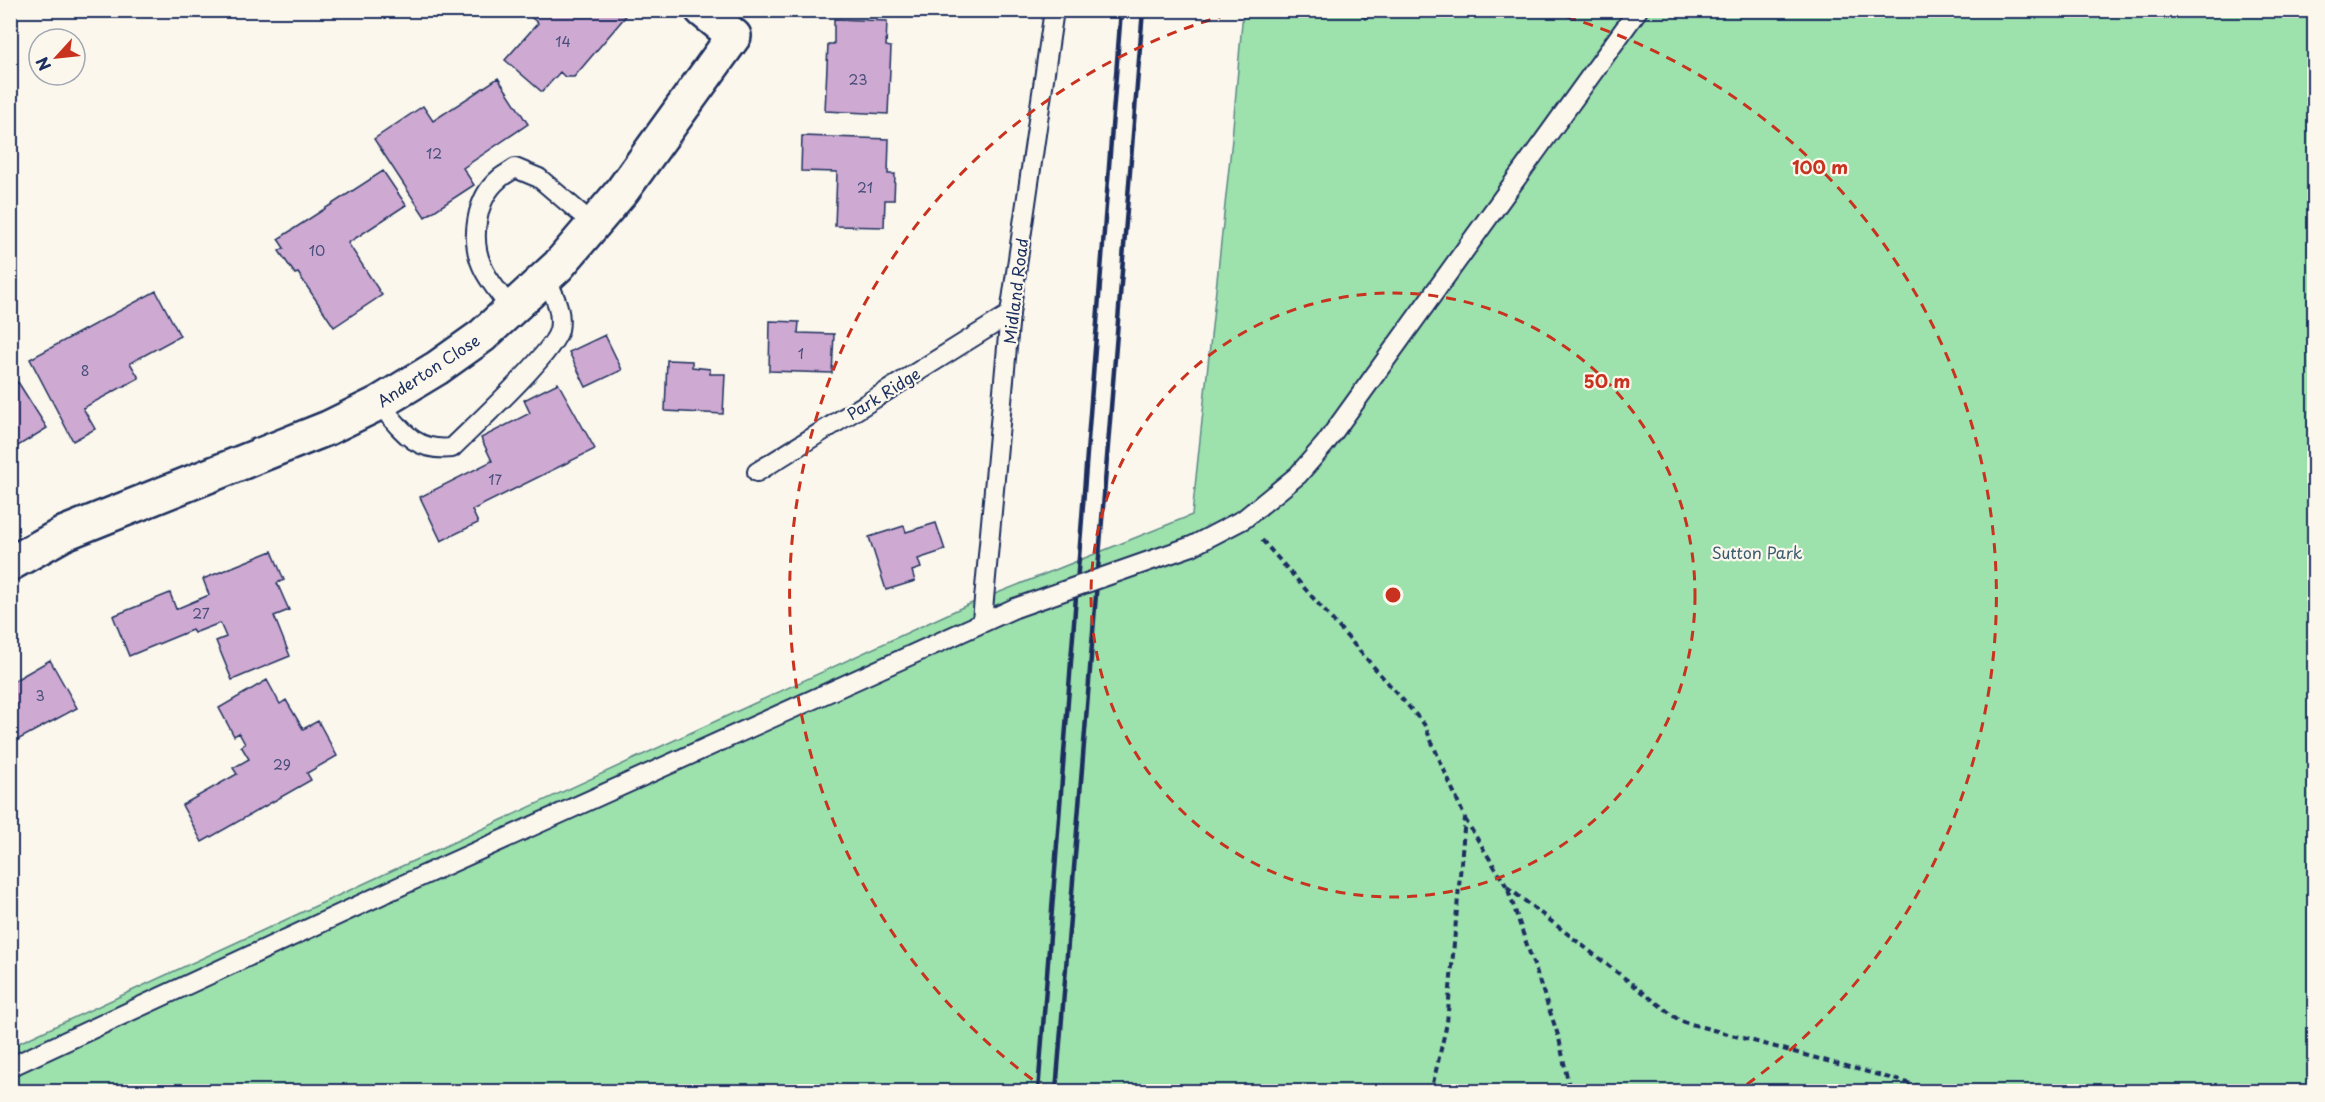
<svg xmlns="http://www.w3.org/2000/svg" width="2325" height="1102" viewBox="0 0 2325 1102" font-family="'Playpen Sans',sans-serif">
  <rect width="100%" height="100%" fill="#fbf7ec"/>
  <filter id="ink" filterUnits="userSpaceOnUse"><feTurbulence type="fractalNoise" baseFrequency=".0167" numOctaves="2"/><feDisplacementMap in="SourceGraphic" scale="12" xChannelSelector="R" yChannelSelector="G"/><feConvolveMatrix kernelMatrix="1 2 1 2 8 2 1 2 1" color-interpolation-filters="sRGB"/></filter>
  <g filter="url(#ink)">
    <path fill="#9de1ad" stroke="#5c8886" stroke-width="1.5" d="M 1243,11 L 2314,11 L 2314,1091 L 11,1092 L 10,1047 L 965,606 L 1192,515 L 1232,139 Z"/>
    <path fill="#cea9d1" stroke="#1b2f5e" stroke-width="1.5" d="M 530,10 L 618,10 L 625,17 L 574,77 L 565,77 L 560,72 L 542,92 L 505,60 L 538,23 L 527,14 Z
      M 1358,10 L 1377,10 L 1365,19 Z
      M 834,19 L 887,21 L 886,46 L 891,47 L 888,114 L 825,111 L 828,44 L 834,44 Z
      M 498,78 L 528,124 L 463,168 L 474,185 L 425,217 L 374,139 L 423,106 L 433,121 Z
      M 802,136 L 889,139 L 888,174 L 895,174 L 894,200 L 885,200 L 884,227 L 835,226 L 837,172 L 801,171 Z
      M 383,171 L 406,205 L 348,243 L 382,295 L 334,327 L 298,273 L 295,274 L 279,251 L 284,248 L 278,239 Z
      M 156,291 L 180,336 L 130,363 L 139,378 L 83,408 L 95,429 L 73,441 L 30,359 Z
      M 770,321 L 799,322 L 798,333 L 834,334 L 832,373 L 769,371 Z
      M 605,335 L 622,370 L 586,387 L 569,352 Z
      M 667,360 L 692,361 L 692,367 L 710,369 L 710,374 L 725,374 L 723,414 L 665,411 Z
      M 18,382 L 47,428 L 10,451 L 10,386 Z
      M 558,383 L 595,449 L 472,510 L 478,523 L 441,541 L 420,497 L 492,461 L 481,438 L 530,413 L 524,400 Z
      M 936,523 L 945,550 L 918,559 L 921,568 L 912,571 L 915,581 L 886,590 L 869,537 L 904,526 L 906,532 Z
      M 272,551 L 284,580 L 277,583 L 289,610 L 274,616 L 290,656 L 232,680 L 216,641 L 226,637 L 220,623 L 194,633 L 192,630 L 129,656 L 113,616 L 170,593 L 176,609 L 209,595 L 203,579 Z
      M 50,660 L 77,708 L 10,744 L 10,683 Z
      M 267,680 L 280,704 L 286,700 L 303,729 L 318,721 L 337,756 L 307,773 L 311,780 L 202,842 L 182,805 L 237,774 L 233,768 L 249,759 L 241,746 L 245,744 L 239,733 L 234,736 L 219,708 Z"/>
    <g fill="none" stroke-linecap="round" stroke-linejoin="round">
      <defs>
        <path id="service" d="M 511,309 C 502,296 488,281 482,266 C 470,239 476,198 499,179 C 503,175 510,172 515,168 L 539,178 L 593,224
          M 379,403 C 401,429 413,452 452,448 C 473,427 554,353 559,330 C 563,310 553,294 546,277
          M 757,472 L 1010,314
          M 1192,546 L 1244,519 L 1298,475 L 1325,444 L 1638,10
          M 982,621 L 1010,314 L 1054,10
          M 10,1067 L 422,876 L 1015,608"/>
        <path id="minor" d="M 10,564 L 65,533 L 328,428 L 379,403 L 437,368 L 482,336 L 558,266 L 622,191 L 734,36 L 702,10"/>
      </defs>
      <use href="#service" stroke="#1b2f5e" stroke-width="22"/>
      <use href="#minor" stroke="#1b2f5e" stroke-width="38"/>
      <path stroke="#1b2f5e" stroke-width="4" stroke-dasharray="6 4.5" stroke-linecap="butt" d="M 1262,540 L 1424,724 L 1465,818 L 1447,1023 L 1431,1092
        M 1465,819 L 1507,887 L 1559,1038 L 1570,1092
        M 1507,887 L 1680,1021 L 1941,1092"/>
      <use href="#service" stroke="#fbf7ec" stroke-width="18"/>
      <use href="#minor" stroke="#fbf7ec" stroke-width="33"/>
      <path stroke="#1b2f5e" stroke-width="4.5" d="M 1038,1092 L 1121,10
        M 1056,1092 L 1143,10"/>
      <defs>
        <path id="service-bridge" d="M 1015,608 L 1192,546"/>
      </defs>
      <use href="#service-bridge" stroke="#1b2f5e" stroke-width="22" stroke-linecap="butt"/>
      <use href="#service-bridge" stroke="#fbf7ec" stroke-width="18"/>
    </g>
  </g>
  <g fill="none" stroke="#c8321e" stroke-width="3" stroke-dasharray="10 8">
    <circle cx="1393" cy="595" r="302"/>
    <path d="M1047 1090A604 604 0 0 1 1237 12M1549 12A604 604 0 0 1 1739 1090"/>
  </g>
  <g text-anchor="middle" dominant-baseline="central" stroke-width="4.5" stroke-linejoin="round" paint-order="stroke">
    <g font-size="14" fill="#484e7b">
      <text x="563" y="41">14</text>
      <text x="858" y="79">23</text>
      <text x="434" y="153">12</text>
      <text x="865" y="187">21</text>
      <text x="317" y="250">10</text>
      <text x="801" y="353">1</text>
      <text x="85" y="370">8</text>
      <text x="495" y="479">17</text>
      <text x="201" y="613">27</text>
      <text x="40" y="695">3</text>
      <text x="282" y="764">29</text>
    </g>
    <g font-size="16" fill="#1b2f5e" stroke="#fbf7ec">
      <text transform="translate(1015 291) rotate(-83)">Midland Road</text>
      <text transform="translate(428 370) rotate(-33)">Anderton Close</text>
      <text transform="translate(883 393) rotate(-32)">Park Ridge</text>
    </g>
    <g font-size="16" fill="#3c5c72" stroke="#fbf7ec">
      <text x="1757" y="552">Sutton Park</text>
    </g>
  </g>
  <circle cx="1393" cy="595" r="9" fill="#c8321e" stroke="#fbf7ec" stroke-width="3"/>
  <g font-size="18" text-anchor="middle" font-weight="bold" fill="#c8321e" stroke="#fbf7ec" stroke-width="4.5" stroke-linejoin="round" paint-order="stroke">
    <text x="1820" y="174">100 m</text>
    <text x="1607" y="388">50 m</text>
  </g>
  <rect width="2325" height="1102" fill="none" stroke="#fbf7ec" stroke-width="36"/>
  <rect x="18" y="18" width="2289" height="1066" fill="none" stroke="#1b2f5e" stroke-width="2" filter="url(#ink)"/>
  <g transform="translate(57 57) rotate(243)"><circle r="28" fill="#fbf7ec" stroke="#a1a7b3" stroke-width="1.5"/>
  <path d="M0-4.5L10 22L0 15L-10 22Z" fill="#c8321e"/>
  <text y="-9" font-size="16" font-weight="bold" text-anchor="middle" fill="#1b2f5e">N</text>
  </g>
</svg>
